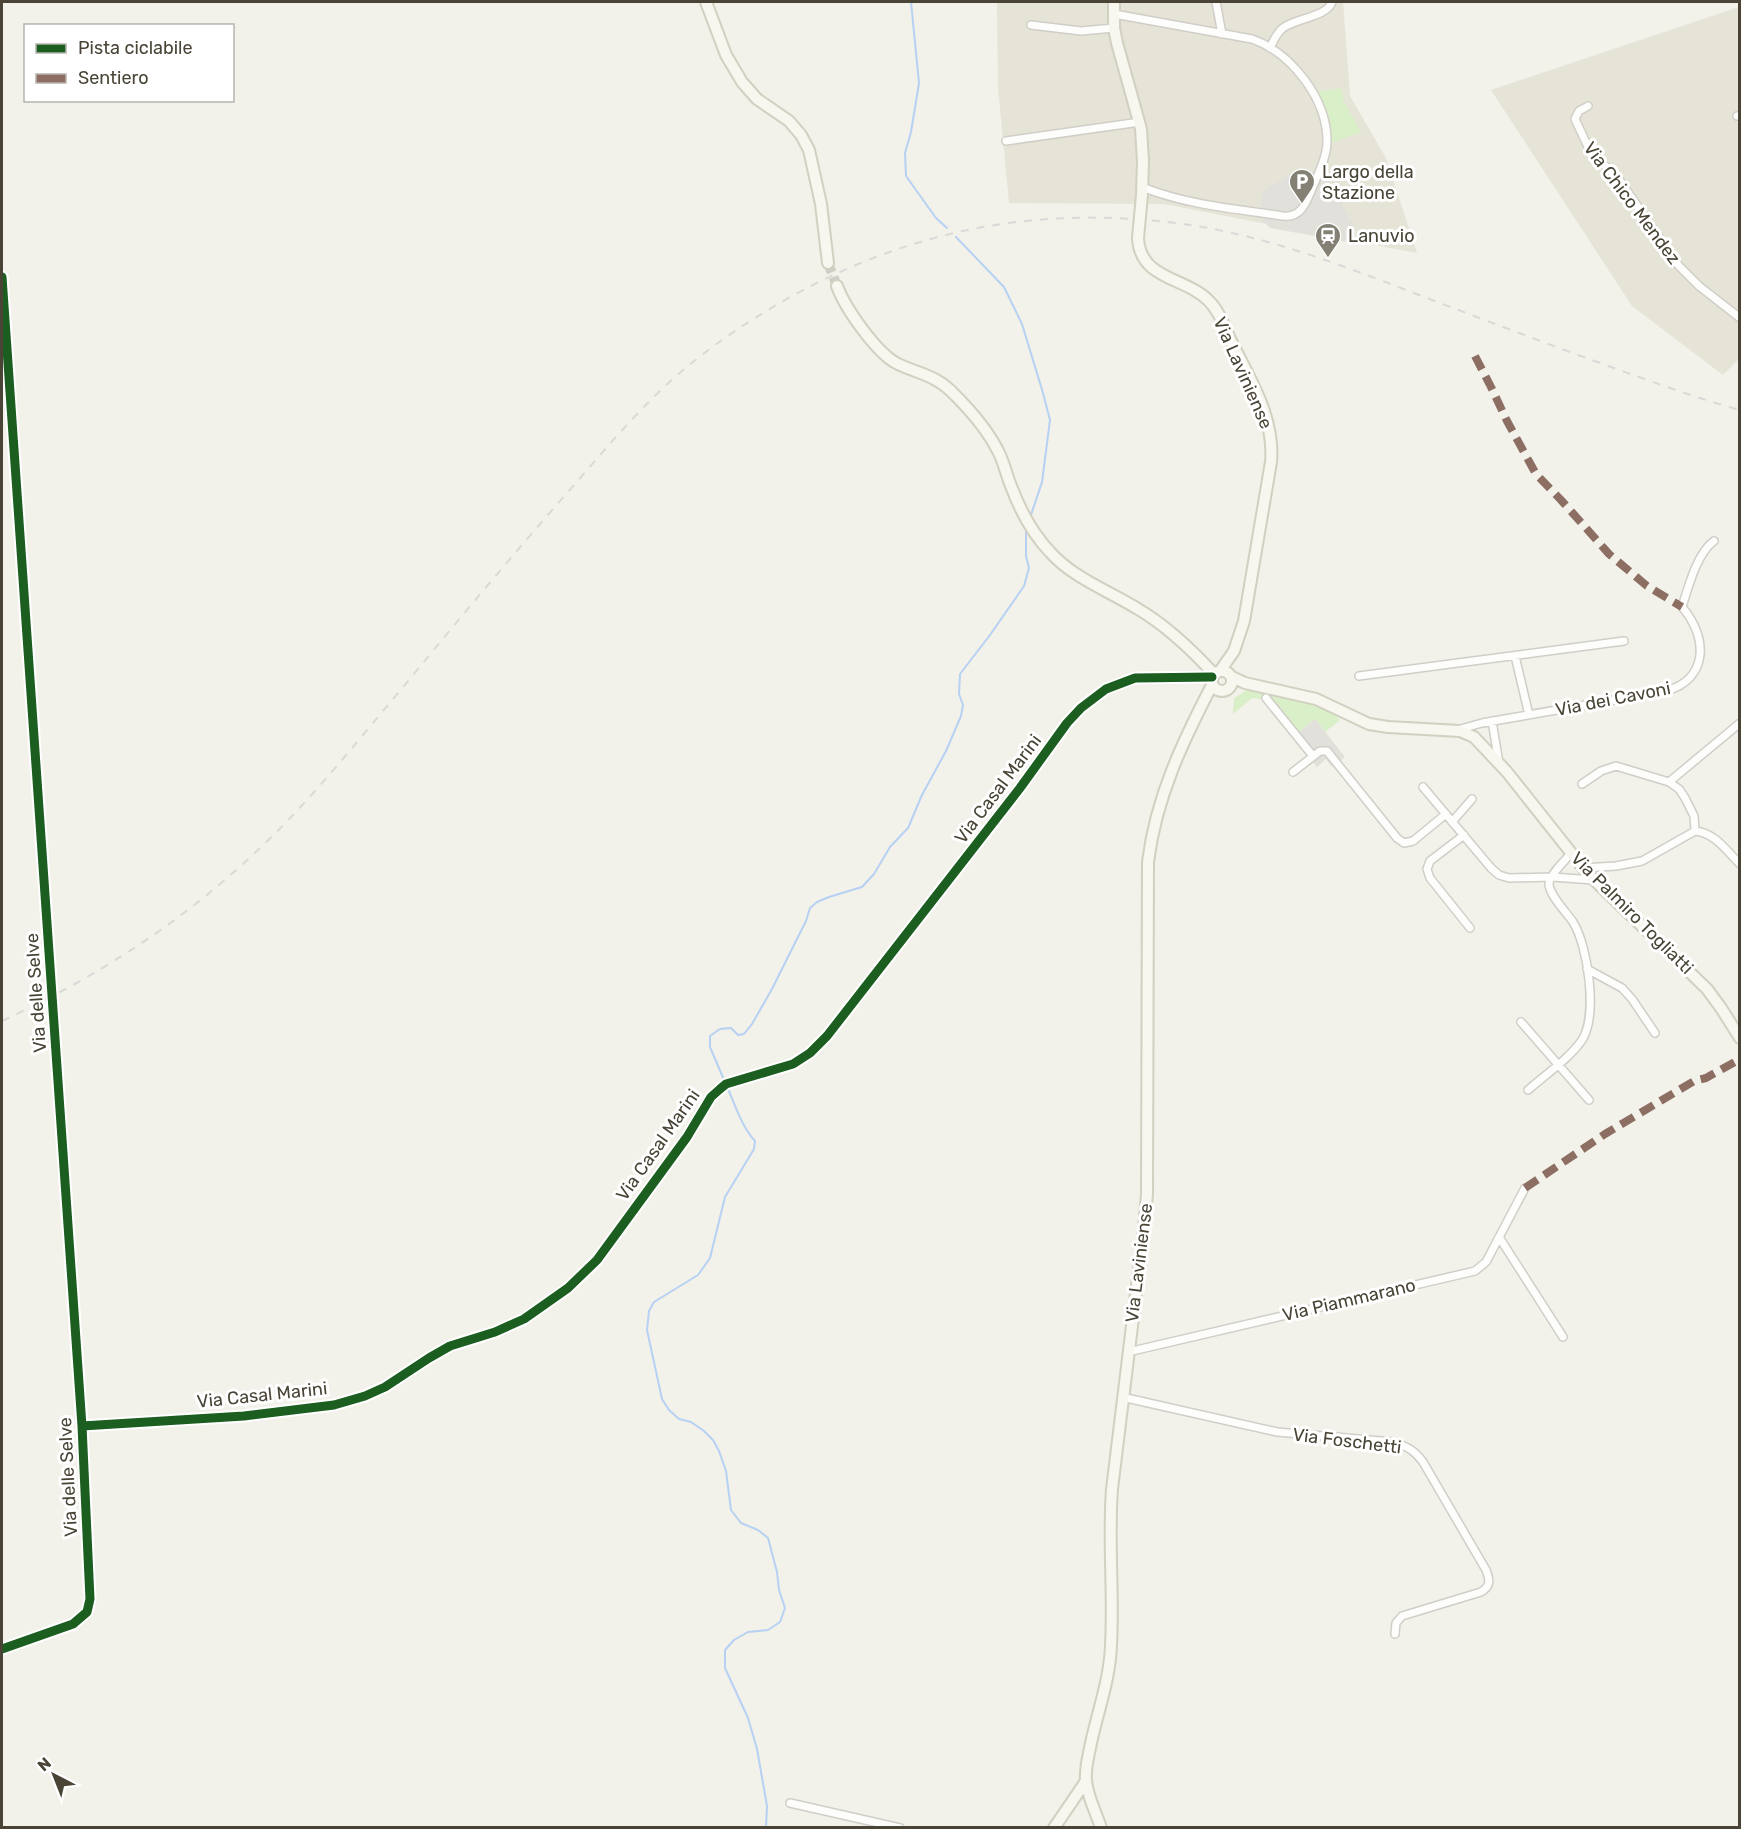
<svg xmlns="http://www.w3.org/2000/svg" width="1741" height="1829" viewBox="0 0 1741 1829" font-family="Rubik,sans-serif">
  <rect width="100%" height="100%" fill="#f2f1ea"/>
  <path fill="#e6e4d7" d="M 997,2 L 1343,2 L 1350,96 L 1386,158 L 1417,253 L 1164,204 L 1009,203 L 998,87 Z
    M 1739,7 L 1740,358 L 1723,375 L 1632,306 L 1491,90 Z"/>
  <path fill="#d9efc8" d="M 1341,88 L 1344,102 L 1361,132 L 1331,143 C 1330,125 1325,109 1317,92 Z
    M 1247,690 L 1310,701 L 1331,710 L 1340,720 L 1325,732 L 1315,719 L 1299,732 L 1273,701 L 1252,698 L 1233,714 L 1234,698 Z"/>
  <path fill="#e1e0da" d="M 1305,168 L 1328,179 L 1355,228 L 1348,242 L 1270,228 L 1260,218 L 1262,191 L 1297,171 Z
    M 1315,719 L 1345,757 L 1332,767 L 1326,759 L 1317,767 L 1293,737 Z"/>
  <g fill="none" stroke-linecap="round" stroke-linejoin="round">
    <path stroke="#b7d1f3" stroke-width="2" d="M 911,2 L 919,83 L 911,132 L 905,153 L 906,176 L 936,218 L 947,228
      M 956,237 L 1004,287 L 1022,324 L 1043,393 L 1050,420 L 1042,482 L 1031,515
      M 724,1080 L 710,1047 L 710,1036 L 720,1029 L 731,1028 L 738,1035 L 744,1034 L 752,1024 L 772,989 L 806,921 L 810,908 L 817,902 L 829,897 L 862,887 L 874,874 L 890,847 L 908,828 L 922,795 L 946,751 L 961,716 L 963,705 L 959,694 L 960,674 L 990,635 L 1024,586 L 1029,568 L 1026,556 L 1026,532
      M 728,1089 C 736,1107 742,1127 755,1141 L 754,1149 L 725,1197 L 710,1258 L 698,1275 L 654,1302 L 649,1311 L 647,1330 L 662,1399 L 669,1410 L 679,1419 L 691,1422 L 704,1431 L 713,1440 L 719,1451 L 726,1471 L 731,1510 L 741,1523 L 758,1530 L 768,1538 L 777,1572 L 779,1590 L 785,1608 L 780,1622 L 768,1630 L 748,1632 L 734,1640 L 725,1650 L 725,1668 L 748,1718 L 757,1749 L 767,1806 L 766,1828"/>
    <path stroke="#d0cec6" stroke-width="10" stroke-dasharray="10 5" stroke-linecap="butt" d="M 828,263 L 837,286"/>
    <defs>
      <path id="street" d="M 1216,2 L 1222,34
        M 1114,14 L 1252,39 C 1292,53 1328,100 1327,143 C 1326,160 1317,176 1311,191 C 1305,205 1300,218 1283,216 C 1236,209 1187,205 1142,187
        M 1031,25 L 1081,31 L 1114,28
        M 1270,48 C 1273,41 1277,33 1283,28 C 1296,18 1327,17 1332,2
        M 1588,106 L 1579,111 L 1575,119 L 1590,151 L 1618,178 L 1679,266 L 1699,286 L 1740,318
        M 1737,116 L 1740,115
        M 1006,141 L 1140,122
        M 2,277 L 82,1426 L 90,1599 L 87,1612 L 73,1624 L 2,1649
        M 1515,656 L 1529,715
        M 1359,676 L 1624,641
        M 1266,698 L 1313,756
        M 1492,721 L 1499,763
        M 1457,730 L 1482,723 L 1666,691 C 1709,679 1708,637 1682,607 C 1688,588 1697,553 1714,541
        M 1293,772 L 1320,751 L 1327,751 L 1397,838 L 1404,843 L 1413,841 L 1446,814
        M 1669,782 L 1740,723
        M 1582,784 L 1601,771 L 1616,766 L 1669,782 L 1679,789 L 1685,798 L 1694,816 L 1695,831 L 1642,861 L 1616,866 L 1583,868
        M 1423,787 L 1491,868 L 1499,875 L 1509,878 L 1552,877 L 1594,880
        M 1452,822 L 1472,799
        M 1695,831 C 1715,833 1726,850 1740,864
        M 1464,835 L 1430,861 L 1427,869 L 1430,878 L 1470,928
        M 1587,969 L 1622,988 L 1632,999 L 1655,1033
        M 1521,1022 L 1589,1100
        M 1528,1090 C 1545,1075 1570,1058 1582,1040 C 1598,1015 1588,946 1573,922 C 1567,913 1548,894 1549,883 C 1551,873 1565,861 1571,853
        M 1499,1237 L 1563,1337
        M 1128,1352 L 1475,1271 L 1486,1262 L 1525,1188
        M 1122,1397 L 1277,1432 L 1393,1442 C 1407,1446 1415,1451 1423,1462 L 1486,1570 C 1490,1580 1491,1586 1481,1592 L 1402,1616 L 1396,1623 L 1395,1634
        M 82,1426 L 244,1416 L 334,1405 L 365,1396 L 385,1387 L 429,1358 L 450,1346 L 495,1332 L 524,1319 L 568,1288 L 597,1260 L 687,1137 L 711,1097 L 720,1089 L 726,1084 L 793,1064 L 810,1053 L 827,1036 L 1020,788 L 1067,723 L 1081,708 L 1106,689 L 1135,678 L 1212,677
        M 790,1803 L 900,1828"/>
      <path id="secondary" d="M 706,2 L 726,55 L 742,82 L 757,99 L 789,121 L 801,135 L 809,150 L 821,204 L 828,263
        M 1114,2 L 1114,28 L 1117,43 L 1141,129 L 1143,161 L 1142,195
        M 1138,238 C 1140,280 1186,277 1209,301 C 1220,312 1225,328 1231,341 C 1250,379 1275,418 1271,462 L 1244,621 L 1234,651 L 1220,671
        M 837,286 C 845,308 877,354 898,364 C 919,374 936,375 954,394 C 970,410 988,431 998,451 C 1004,462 1006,474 1011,486 C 1020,510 1032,533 1050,552 C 1073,578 1109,591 1138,609 C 1167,626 1191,649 1214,674
        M1212 681a10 10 0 1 1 20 0a10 10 0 1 1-20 0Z
        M 1232,677 L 1245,683 L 1316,699 L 1369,724 L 1388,727 L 1460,731 L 1474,737 L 1507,772 L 1588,874 L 1707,989 L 1721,1008 L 1740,1038
        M 1054,1828 L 1086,1781
        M 1101,1828 C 1096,1812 1087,1796 1086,1780 C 1085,1769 1088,1758 1090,1748 C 1097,1713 1110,1680 1111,1645 C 1114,1593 1108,1541 1112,1489 L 1144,1228 L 1147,1194 L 1148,862 C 1156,797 1183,741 1212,685"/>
    </defs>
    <use href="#street" stroke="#d0cec7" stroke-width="10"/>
    <use href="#secondary" stroke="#d2d0c0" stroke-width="14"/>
    <use href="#street" stroke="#fdfdfc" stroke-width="7"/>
    <use href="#secondary" stroke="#f7f6ef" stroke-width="10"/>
    <path stroke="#d9d9d8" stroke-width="2" stroke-dasharray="8 8" stroke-linecap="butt" d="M 2,1021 C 97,977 184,921 260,848 C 311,800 354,745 399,692 C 454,625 510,558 567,493 C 602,453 635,413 674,378 C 710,346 751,319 794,295 C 915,229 1038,206 1176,223 C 1256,233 1331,261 1406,290 C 1474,316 1542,342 1611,367 C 1653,382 1696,398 1740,410"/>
    <defs>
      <path id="secondary-bridge" d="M 1138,238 L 1142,195"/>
    </defs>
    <use href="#secondary-bridge" stroke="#d2d0c0" stroke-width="14" stroke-linecap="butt"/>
    <use href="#secondary-bridge" stroke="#f7f6ef" stroke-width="10"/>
    <path stroke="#8d6e63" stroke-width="8" stroke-dasharray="15 8" stroke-linecap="butt" d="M 1475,356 L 1491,387 L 1507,421 L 1536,474 L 1561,500 L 1609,554 L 1647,586 L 1682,607
      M 1525,1188 L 1605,1134 L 1694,1081 L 1706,1078 L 1740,1059"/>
    <defs>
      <path id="cycleway" d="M 2,277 L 82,1426 L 90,1599 L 87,1612 L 73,1624 L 2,1649
        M 82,1426 L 244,1416 L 334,1405 L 365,1396 L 385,1387 L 429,1358 L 450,1346 L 495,1332 L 524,1319 L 568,1288 L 597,1260 L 687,1137 L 711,1097 L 720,1089 L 726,1084 L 793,1064 L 810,1053 L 827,1036 L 1020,788 L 1067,723 L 1081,708 L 1106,689 L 1135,678 L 1212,677"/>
    </defs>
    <use href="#cycleway" stroke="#fff" stroke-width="13"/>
    <use href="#cycleway" stroke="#1b5e20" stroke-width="9"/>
  </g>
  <defs>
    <symbol id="parking-pin" viewBox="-11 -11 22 30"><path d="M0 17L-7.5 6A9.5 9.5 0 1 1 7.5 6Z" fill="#848174" stroke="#fff"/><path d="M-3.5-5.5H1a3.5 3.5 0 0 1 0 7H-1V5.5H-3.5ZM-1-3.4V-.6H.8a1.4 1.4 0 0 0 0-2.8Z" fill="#fff"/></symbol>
    <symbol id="station-pin" viewBox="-11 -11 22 30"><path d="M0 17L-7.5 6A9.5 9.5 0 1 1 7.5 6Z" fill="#848174" stroke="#fff"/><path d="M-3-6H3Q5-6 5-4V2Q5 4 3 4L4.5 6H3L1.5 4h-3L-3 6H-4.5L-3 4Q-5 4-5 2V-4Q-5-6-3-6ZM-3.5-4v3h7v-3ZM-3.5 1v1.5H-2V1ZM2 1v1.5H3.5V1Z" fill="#fff"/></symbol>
  </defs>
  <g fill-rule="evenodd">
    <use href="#parking-pin" x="1287" y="167" width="30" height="40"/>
    <use href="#station-pin" x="1313" y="221" width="30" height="40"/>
  </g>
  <g text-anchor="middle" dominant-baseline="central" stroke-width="6" stroke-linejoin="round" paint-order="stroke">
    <g font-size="18" fill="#494435" stroke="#fff" text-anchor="start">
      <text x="1322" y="172">Largo della<tspan x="1322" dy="21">Stazione</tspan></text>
      <text x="1348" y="236">Lanuvio</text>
    </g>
    <g font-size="18" fill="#494435" stroke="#fff">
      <text transform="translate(1632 203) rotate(53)">Via Chico Mendez</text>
      <text transform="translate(1243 373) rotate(66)">Via Laviniense</text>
      <text transform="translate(1613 699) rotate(-11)">Via dei Cavoni</text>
      <text transform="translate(998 789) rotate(-53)">Via Casal Marini</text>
      <text transform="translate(1632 913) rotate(45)">Via Palmiro Togliatti</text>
      <text transform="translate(36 993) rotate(-94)">Via delle Selve</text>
      <text transform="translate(658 1145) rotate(-55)">Via Casal Marini</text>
      <text transform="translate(1139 1263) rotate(-83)">Via Laviniense</text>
      <text transform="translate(1349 1300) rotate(-13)">Via Piammarano</text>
      <text transform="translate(262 1395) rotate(-6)">Via Casal Marini</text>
      <text transform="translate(1347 1441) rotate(7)">Via Foschetti</text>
      <text transform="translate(68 1477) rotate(-93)">Via delle Selve</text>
    </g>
  </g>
  <rect width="1741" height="1829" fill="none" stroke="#494435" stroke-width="6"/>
  <rect x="24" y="24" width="210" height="78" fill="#ffffff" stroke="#b6b4ae" stroke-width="1.5"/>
  <rect x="36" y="44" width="30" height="9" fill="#1b5e20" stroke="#b6b4ae" stroke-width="1.5"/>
  <text x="78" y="54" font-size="18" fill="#494435">Pista ciclabile</text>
  <rect x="36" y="74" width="30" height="9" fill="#8d6e63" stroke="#b6b4ae" stroke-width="1.5"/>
  <text x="78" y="84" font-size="18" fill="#494435">Sentiero</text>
  <g transform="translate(54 1775) rotate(318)" stroke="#ffffff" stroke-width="4.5" paint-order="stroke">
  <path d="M0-4.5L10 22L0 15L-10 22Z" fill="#494435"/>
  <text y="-9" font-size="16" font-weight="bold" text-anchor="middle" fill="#494435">N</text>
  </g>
</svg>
